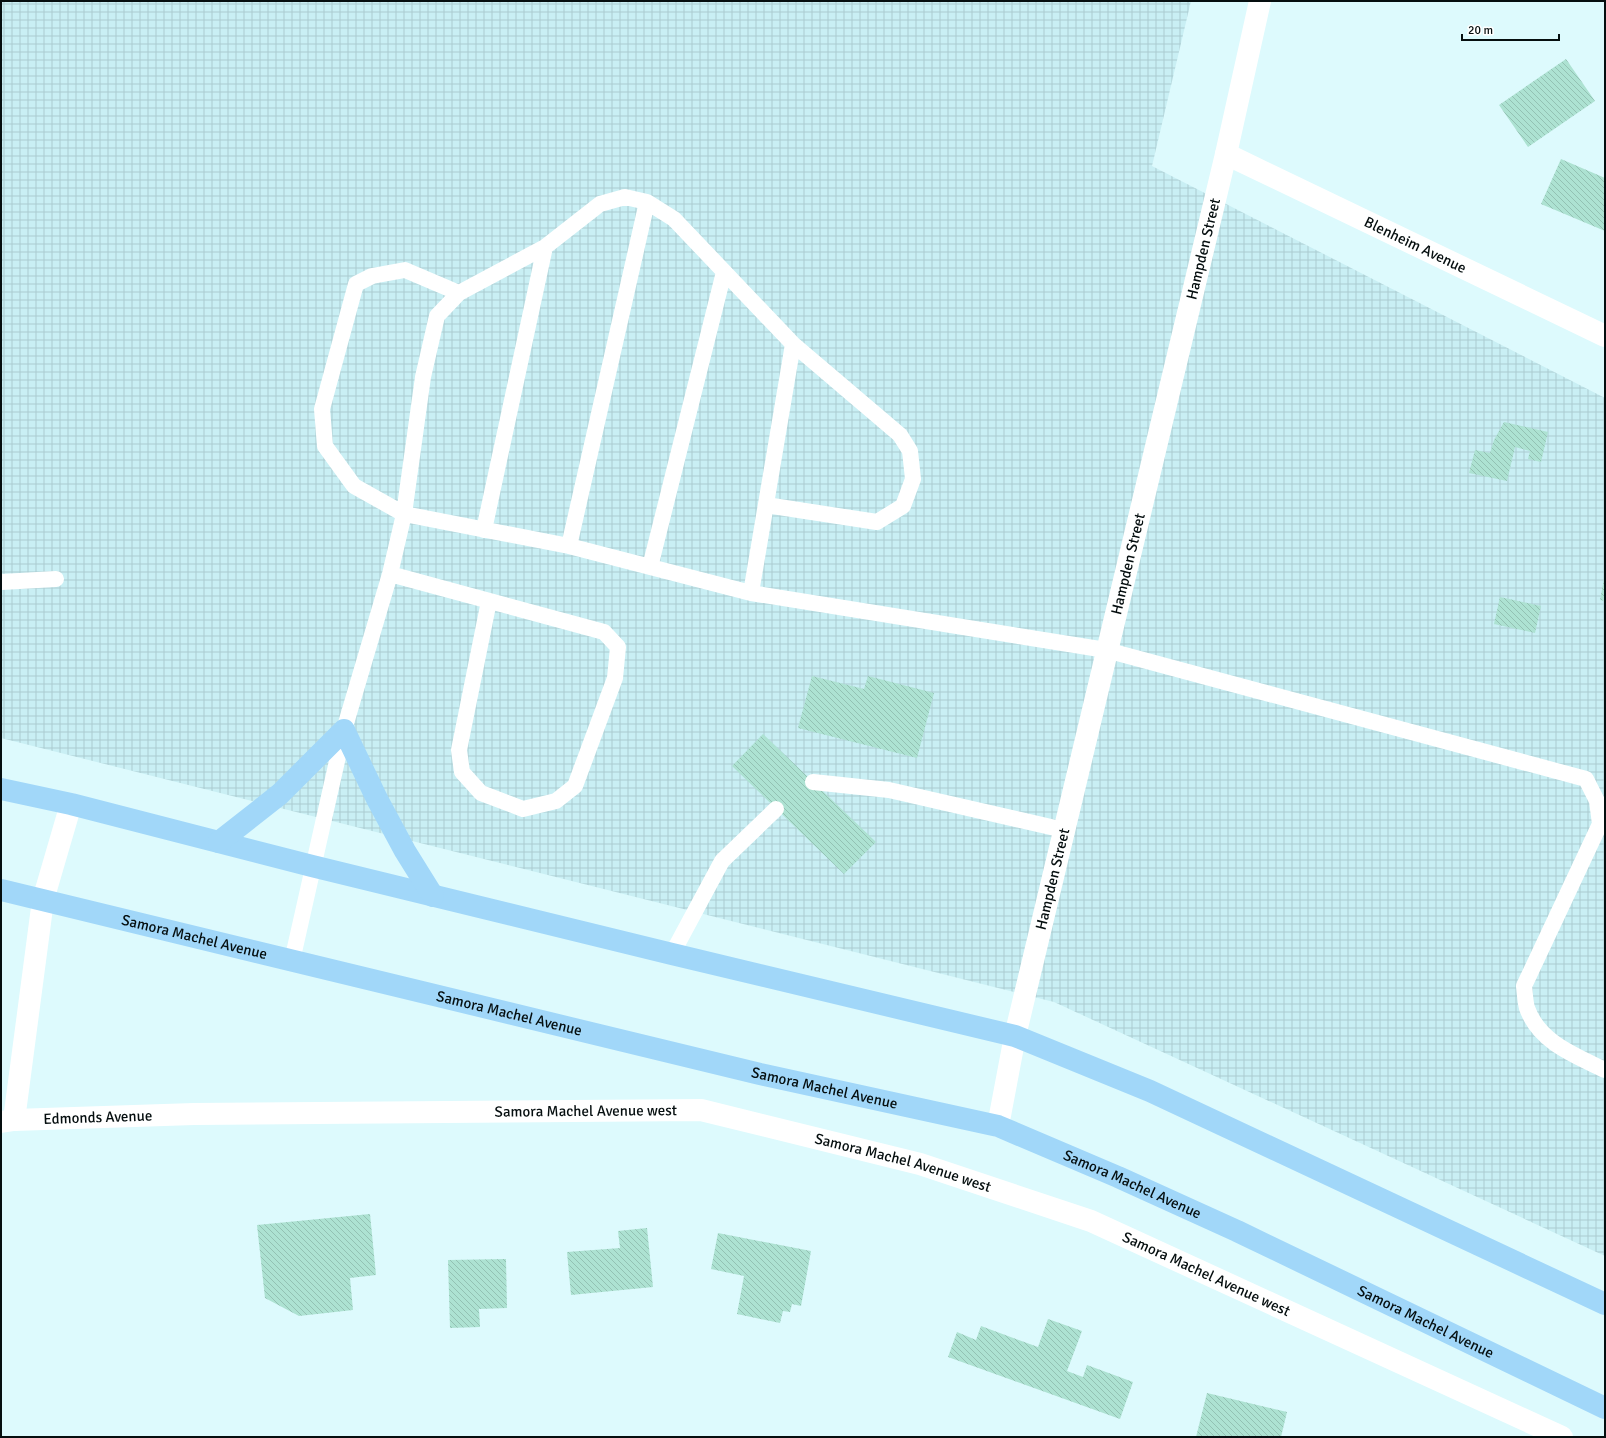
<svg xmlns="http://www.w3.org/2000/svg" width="1606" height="1438" viewBox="0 0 1606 1438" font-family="Signika,sans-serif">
  <defs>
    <pattern id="industrial-grid" width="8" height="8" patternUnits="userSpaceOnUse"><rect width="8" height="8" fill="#c9eff4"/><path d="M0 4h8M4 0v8" fill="none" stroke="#abccd0"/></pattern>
    <pattern id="building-back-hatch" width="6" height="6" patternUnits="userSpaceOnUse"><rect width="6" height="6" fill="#ade2d2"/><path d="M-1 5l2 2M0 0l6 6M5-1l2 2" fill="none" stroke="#93c1b3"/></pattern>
  </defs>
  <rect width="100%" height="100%" fill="#ddfafd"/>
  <path fill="url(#industrial-grid)" d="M 1,1 L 1191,1 L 1152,166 L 1605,398 L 1605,1256 L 1054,1002 L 1,738 Z"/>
  <path fill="url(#building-back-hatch)" d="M 1566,59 L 1595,101 L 1528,147 L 1499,105 Z
    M 1561,159 L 1605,178 L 1605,231 L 1541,204 Z
    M 1504,422 L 1548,432 L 1541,462 L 1528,459 L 1530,451 L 1515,447 L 1507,481 L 1469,473 L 1475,450 L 1490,453 L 1494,440 Z
    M 1604,579 L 1605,579 L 1605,601 L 1600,600 Z
    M 1500,597 L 1541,606 L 1535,633 L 1494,624 Z
    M 812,676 L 864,689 L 868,676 L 934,693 L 917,758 L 798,728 Z
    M 763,734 L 876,842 L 844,874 L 732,766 Z
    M 370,1214 L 376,1275 L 350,1278 L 353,1310 L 299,1316 L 265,1298 L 257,1225 Z
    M 647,1228 L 653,1287 L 571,1295 L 567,1252 L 620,1248 L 618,1231 Z
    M 718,1233 L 811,1251 L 801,1306 L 792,1304 L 790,1312 L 783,1311 L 780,1323 L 737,1314 L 744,1276 L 711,1269 Z
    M 506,1259 L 507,1308 L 479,1309 L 480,1327 L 450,1328 L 448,1260 Z
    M 1048,1319 L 1082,1331 L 1067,1371 L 1083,1377 L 1087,1365 L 1133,1382 L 1120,1419 L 948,1357 L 957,1332 L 976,1340 L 981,1326 L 1038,1347 Z
    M 1207,1393 L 1287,1412 L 1281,1437 L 1196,1437 Z"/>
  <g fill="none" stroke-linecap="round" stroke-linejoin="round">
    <path stroke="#fff" stroke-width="16" d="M 459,293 L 405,270 L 372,276 L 356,284 L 322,409 L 325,446 L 354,486 L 404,514 L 423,377 L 437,316 L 459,293 L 545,247 L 600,204 L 625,197 L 647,202 L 674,219 L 793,344 L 751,593
      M 766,505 L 877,522 L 903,506 L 913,479 L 910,451 L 900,435 L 793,344
      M 484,530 L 545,247
      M 569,546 L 647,202
      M 650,567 L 724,272
      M 390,574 L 604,632 L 618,647 L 615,678 L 575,786 L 556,801 L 523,809 L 481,793 L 462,772 L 459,750 L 489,601
      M 1,582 L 56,579
      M 813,782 L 889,790 L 1064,830
      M 672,954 L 722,861 L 776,809
      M 292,961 L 344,730 L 390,574 L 404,514 L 569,546 L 751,593 L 1106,650 L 1586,779 L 1597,801 L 1600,824 L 1524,986 C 1525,993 1525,1001 1527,1008 C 1539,1042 1574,1055 1605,1070"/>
    <g stroke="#fff" stroke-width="22">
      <path id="s1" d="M 1226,154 L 1605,336"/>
      <path d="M 14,1120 L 43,900 L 71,804"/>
      <path id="s2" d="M 1,1122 L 14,1120 L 194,1114 L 701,1110 L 920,1164 L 1091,1221 L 1562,1437"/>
      <path id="s3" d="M 998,1126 L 1015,1036 L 1226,154 L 1260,1"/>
    </g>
    <g stroke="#a1d7f9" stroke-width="22">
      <path d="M 1,789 L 71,804 L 312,866 L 672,954 L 1015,1036 L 1150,1091 L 1605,1304"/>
      <path d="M 219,842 L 280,794 L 344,730 L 377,799 L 405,851 L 433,896"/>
      <path id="s4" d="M 1,890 L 760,1074 L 998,1126 L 1118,1177 L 1237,1231 L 1605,1408"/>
    </g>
  </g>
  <g text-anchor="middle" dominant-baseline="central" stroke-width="3.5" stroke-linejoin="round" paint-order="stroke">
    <g font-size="15" fill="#050e0f" stroke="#fff">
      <text stroke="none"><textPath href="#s1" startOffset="210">Blenheim Avenue</textPath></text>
      <text stroke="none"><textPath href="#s3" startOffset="901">Hampden Street</textPath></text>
      <text stroke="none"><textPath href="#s3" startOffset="577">Hampden Street</textPath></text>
      <text stroke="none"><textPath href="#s3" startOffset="253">Hampden Street</textPath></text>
      <text stroke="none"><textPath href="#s4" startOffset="199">Samora Machel Avenue</textPath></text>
      <text stroke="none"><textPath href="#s4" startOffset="523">Samora Machel Avenue</textPath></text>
      <text stroke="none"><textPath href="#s4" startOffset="847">Samora Machel Avenue</textPath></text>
      <text stroke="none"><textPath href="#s2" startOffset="585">Samora Machel Avenue west</textPath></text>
      <text stroke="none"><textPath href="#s2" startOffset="97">Edmonds Avenue</textPath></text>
      <text stroke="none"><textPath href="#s2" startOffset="909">Samora Machel Avenue west</textPath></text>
      <text stroke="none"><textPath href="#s4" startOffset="1171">Samora Machel Avenue</textPath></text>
      <text stroke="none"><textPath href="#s2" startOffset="1233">Samora Machel Avenue west</textPath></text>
      <text stroke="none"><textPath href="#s4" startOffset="1495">Samora Machel Avenue</textPath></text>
    </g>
  </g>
  <rect width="1606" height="1438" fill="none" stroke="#050e0f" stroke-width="4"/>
  <path d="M1462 34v6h97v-6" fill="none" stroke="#050e0f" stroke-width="2"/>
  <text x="1468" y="34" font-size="12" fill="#050e0f" stroke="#ffffff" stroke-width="3" paint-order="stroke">20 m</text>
</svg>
